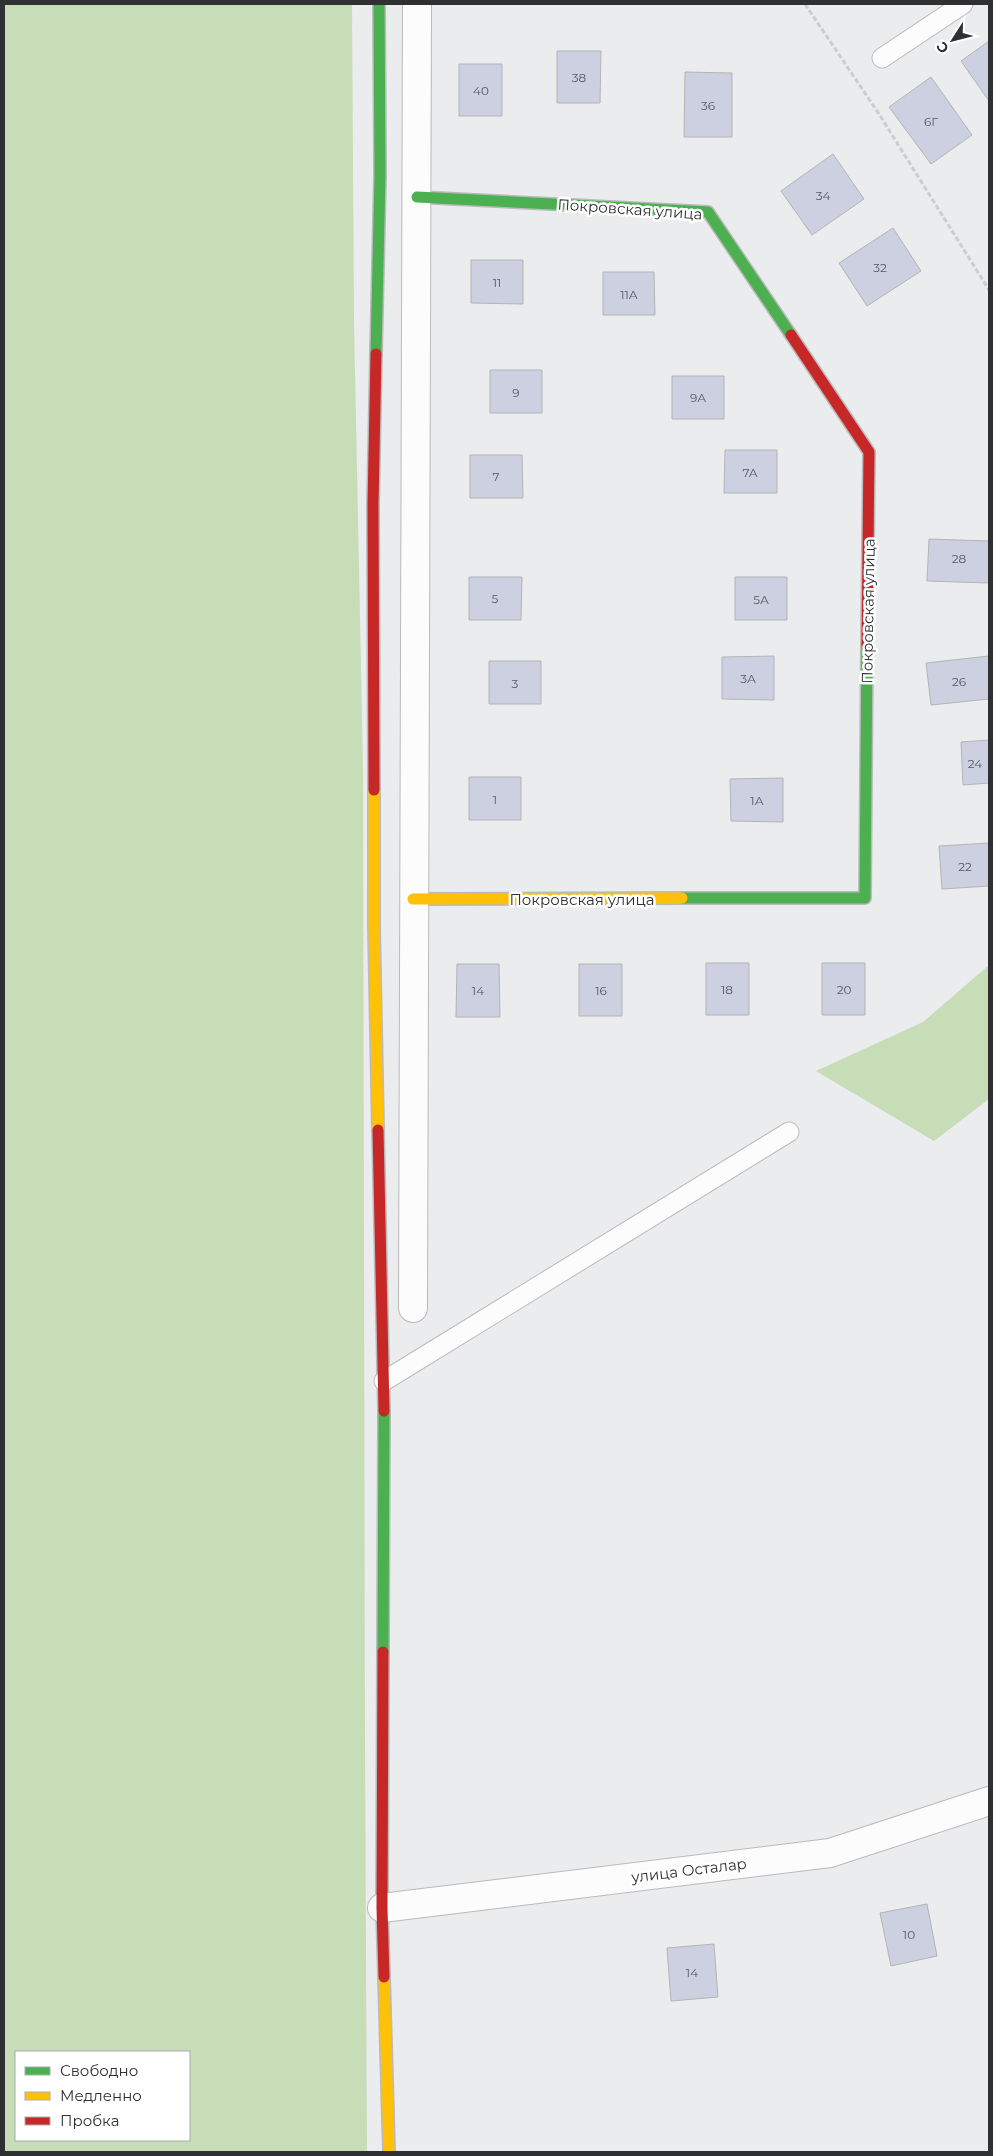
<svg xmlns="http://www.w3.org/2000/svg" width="993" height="2156" viewBox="0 0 993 2156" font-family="Montserrat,sans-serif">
  <rect width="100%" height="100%" fill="#ebecee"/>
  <path fill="#c6ddb7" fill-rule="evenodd" d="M 4,4 L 352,4 L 354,322 L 363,767 L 365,1746 L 367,2152 L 4,2152 ZM 16,2052 L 189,2052 L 189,2140 L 16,2140 Z
    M 989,965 L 989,1099 L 934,1141 L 816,1071 L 923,1022 Z"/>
  <path fill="#cdd0e0" stroke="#b3b4b5" d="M 989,41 L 989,101 L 961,61 Z
    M 557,51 L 601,51 L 600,103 L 557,103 Z
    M 459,64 L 502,64 L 502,116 L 459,116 Z
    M 685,72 L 732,73 L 732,137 L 684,137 Z
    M 931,77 L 972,135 L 931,164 L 889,107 Z
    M 833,154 L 864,199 L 812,235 L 781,191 Z
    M 893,228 L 921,271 L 867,306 L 839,263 Z
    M 471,260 L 523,260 L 523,304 L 471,303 Z
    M 603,272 L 654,272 L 655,315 L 603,315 Z
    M 490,370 L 542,370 L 542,413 L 490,413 Z
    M 672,376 L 724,376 L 724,419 L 672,419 Z
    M 725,450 L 777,450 L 777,493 L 724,493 Z
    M 470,455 L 522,455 L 523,498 L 470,498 Z
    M 929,539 L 989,541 L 989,583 L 927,581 Z
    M 469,577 L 522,577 L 521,620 L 469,620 Z
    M 735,577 L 787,577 L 787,620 L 735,620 Z
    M 774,656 L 774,700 L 722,699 L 722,657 Z
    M 989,656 L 989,699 L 931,705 L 926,663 Z
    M 489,661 L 541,661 L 541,704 L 489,704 Z
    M 989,740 L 989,783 L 963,785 L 961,742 Z
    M 469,777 L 521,777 L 521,820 L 469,820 Z
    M 783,778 L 783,822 L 731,821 L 730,779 Z
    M 989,843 L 989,886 L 942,889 L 939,846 Z
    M 706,963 L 749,963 L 749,1015 L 706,1015 Z
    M 822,963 L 865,963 L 865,1015 L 822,1015 Z
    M 457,964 L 499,964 L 500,1017 L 456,1017 Z
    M 579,964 L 622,964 L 622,1016 L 579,1016 Z
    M 927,1904 L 937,1956 L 891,1966 L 880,1913 Z
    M 714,1944 L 718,1997 L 671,2001 L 667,1948 Z"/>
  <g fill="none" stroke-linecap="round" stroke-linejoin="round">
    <defs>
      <path id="lane" d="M 882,58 L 963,4
        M 384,1381 L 789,1132"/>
      <path id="street" d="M 413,1308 L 417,4
        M 382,1908 L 830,1853 L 989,1801"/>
      <path id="fast" d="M 417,197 L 708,212 L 791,335
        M 376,354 L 380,175 L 379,4
        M 682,898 L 865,898 L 867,645
        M 383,1652 L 384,1411"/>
      <path id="slow" d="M 374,790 L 374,927 L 378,1130
        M 413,899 L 682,898
        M 384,1977 L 389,2152"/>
      <path id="jam" d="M 791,335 L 869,452 L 867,645
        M 374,790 L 373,504 L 376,354
        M 378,1130 L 384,1411
        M 383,1652 L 382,1908 L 384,1977"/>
    </defs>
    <use href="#lane" stroke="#bababc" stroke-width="21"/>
    <use href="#street" stroke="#bababc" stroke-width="30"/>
    <use href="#fast" stroke="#bababc" stroke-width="14"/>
    <use href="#slow" stroke="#bababc" stroke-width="14"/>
    <use href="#jam" stroke="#bababc" stroke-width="14"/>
    <path stroke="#cccdcd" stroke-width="3" stroke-dasharray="5 2.5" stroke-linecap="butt" d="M 805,4 L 879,114 L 989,290"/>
    <use href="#lane" stroke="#fcfcfc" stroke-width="19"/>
    <use href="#street" stroke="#fcfcfc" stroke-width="28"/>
    <use href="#fast" stroke="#4caf50" stroke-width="11"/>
    <use href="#slow" stroke="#ffc107" stroke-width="11"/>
    <use href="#jam" stroke="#c62828" stroke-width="11"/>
  </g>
  <g text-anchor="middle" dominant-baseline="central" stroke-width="5" stroke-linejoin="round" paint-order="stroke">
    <g font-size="12" fill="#56585d">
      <text x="579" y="77">38</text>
      <text x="481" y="90">40</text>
      <text x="708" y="105">36</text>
      <text x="931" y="121">6Г</text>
      <text x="823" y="195">34</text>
      <text x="880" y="267">32</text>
      <text x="497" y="282">11</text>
      <text x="629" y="294">11А</text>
      <text x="516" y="392">9</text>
      <text x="698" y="397">9А</text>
      <text x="750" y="472">7А</text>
      <text x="496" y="476">7</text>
      <text x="959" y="558">28</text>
      <text x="495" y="598">5</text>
      <text x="761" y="599">5А</text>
      <text x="748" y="678">3А</text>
      <text x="959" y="681">26</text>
      <text x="515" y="683">3</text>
      <text x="975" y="763">24</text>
      <text x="495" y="799">1</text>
      <text x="757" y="800">1А</text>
      <text x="965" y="866">22</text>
      <text x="727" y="989">18</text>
      <text x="844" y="989">20</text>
      <text x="478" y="990">14</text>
      <text x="601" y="990">16</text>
      <text x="909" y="1934">10</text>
      <text x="692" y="1972">14</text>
    </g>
    <g font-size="15" fill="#2f3031" stroke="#fff">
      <text transform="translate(630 209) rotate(4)">Покровская улица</text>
      <text transform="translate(868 611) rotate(-89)">Покровская улица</text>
      <text x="582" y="899">Покровская улица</text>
      <text transform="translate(689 1870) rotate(-7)">улица Осталар</text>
    </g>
  </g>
  <rect width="993" height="2156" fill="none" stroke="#2f3031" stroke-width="10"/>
  <rect x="15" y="2051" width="175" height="90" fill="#ffffff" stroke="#acacad"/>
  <rect x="25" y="2067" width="25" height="8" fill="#4caf50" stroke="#acacad"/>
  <text x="60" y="2076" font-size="15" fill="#2f3031">Свободно</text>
  <rect x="25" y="2092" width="25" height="8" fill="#ffc107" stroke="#acacad"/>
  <text x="60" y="2101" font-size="15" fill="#2f3031">Медленно</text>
  <rect x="25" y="2117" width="25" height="8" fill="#c62828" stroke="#acacad"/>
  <text x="60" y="2126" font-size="15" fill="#2f3031">Пробка</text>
  <g transform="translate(953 40) rotate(234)" stroke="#ffffff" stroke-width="4" paint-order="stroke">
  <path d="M0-4L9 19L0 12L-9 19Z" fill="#2f3031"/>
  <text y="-8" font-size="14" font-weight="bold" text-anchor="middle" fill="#2f3031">С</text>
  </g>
</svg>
